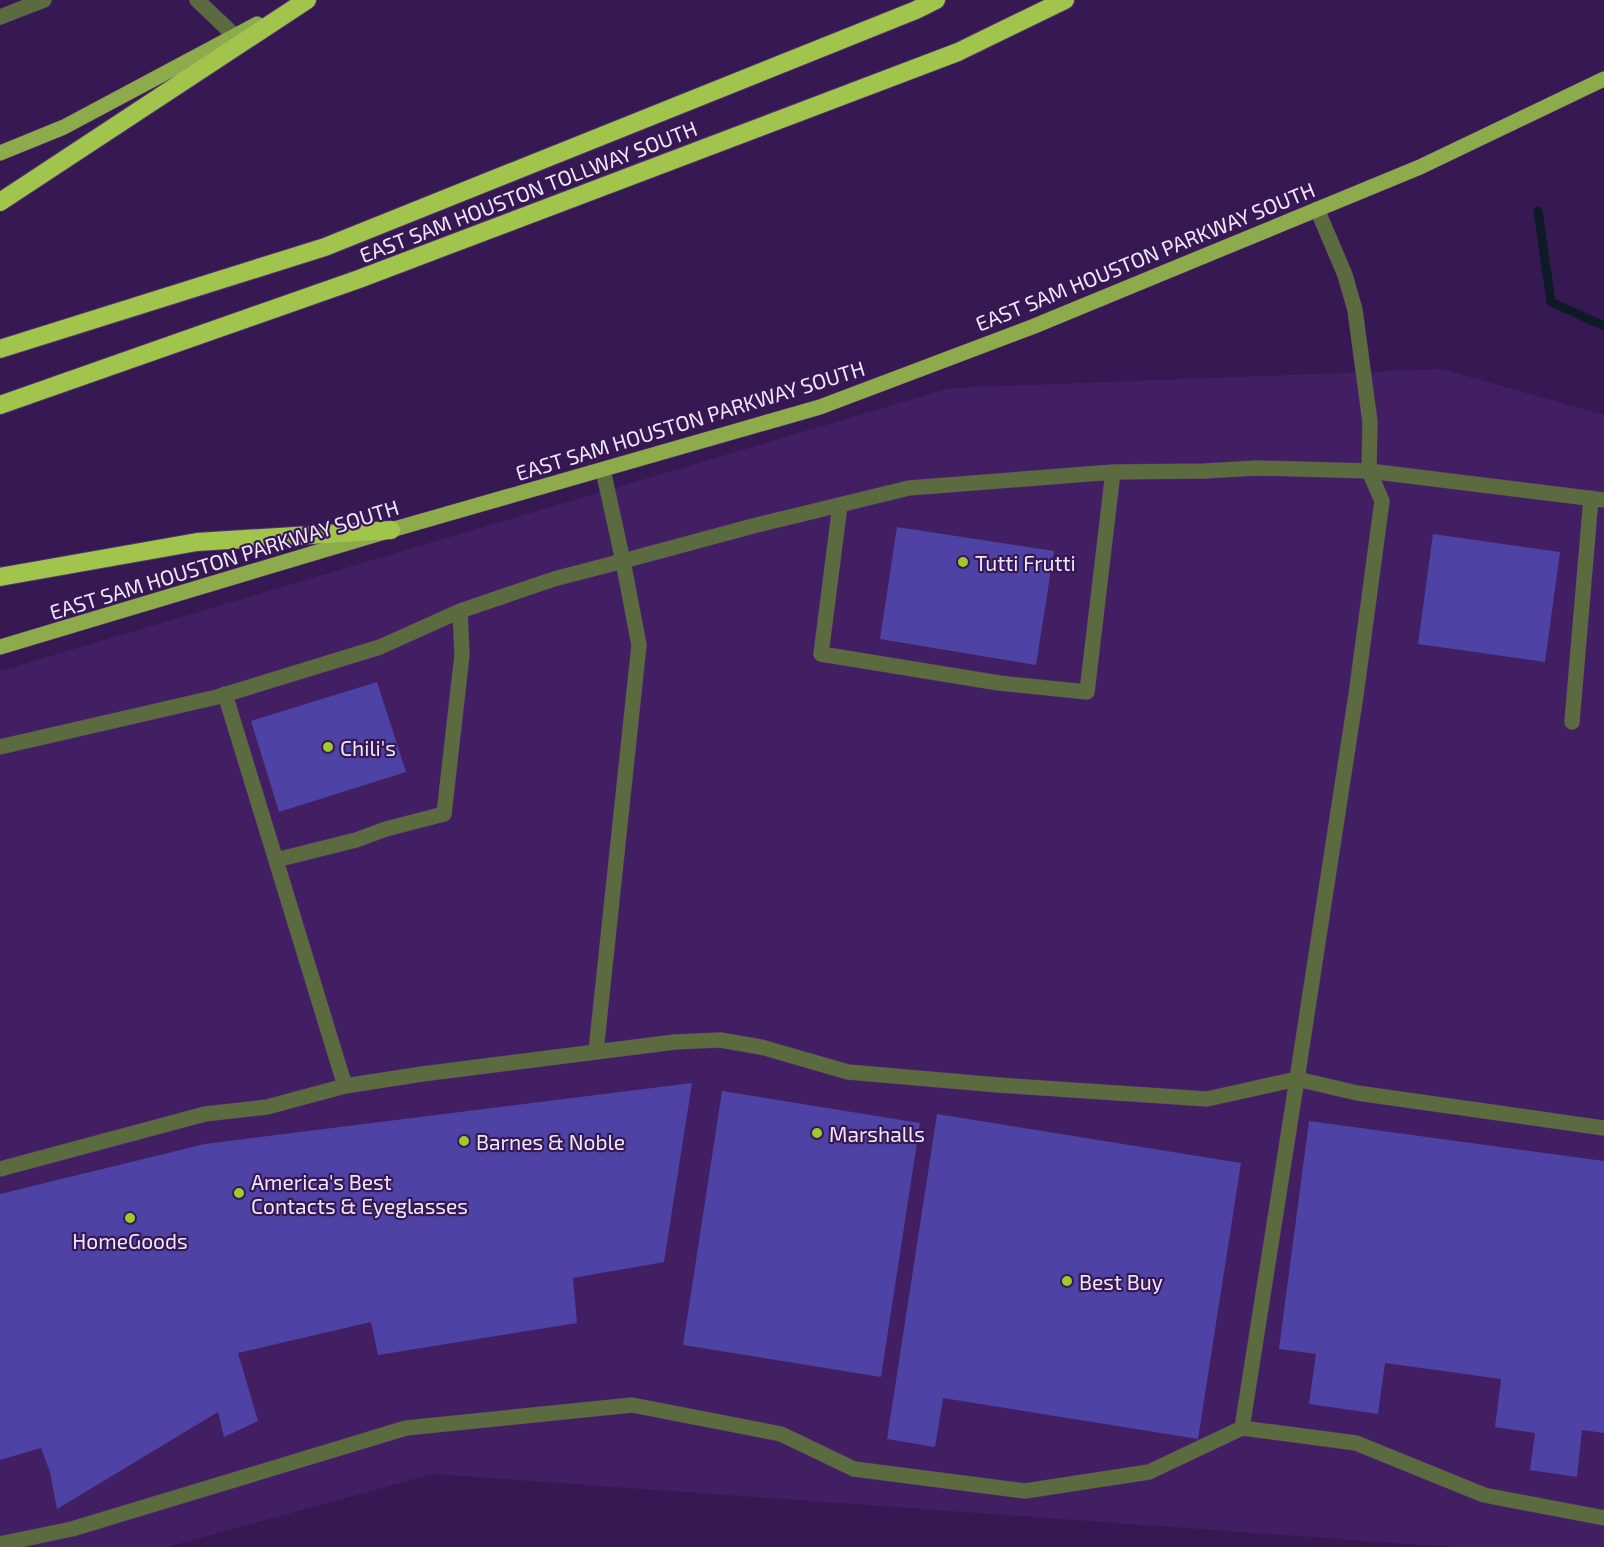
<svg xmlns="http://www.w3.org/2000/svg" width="1604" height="1547" viewBox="0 0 1604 1547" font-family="'Exo 2',sans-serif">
  <rect width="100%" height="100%" fill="#361853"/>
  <path fill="#411f62" d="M 1442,369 L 1604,415 L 1604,1547 L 1450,1547 L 433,1474 L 168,1547 L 0,1547 L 0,671 L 950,388 Z"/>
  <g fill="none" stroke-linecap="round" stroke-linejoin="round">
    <path stroke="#0d1b27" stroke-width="9" d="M 1538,211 L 1551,302 L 1604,326"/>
  </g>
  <path fill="#4e43a4" d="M 897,527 L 1054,551 L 1036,665 L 880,639 Z
    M 1433,534 L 1560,552 L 1545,662 L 1418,644 Z
    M 377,682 L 406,772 L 279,812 L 251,721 Z
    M 692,1083 L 664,1262 L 573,1278 L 577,1323 L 378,1355 L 371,1322 L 238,1353 L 258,1421 L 224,1437 L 218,1412 L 57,1509 L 50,1472 L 41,1448 L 0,1460 L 0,1194 L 205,1144 Z
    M 722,1091 L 920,1123 L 881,1377 L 683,1345 Z
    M 937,1114 L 1241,1163 L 1198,1439 L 943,1398 L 935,1447 L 887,1439 Z
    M 1309,1121 L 1604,1161 L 1604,1433 L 1582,1430 L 1577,1477 L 1530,1470 L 1535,1433 L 1495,1427 L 1501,1379 L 1385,1363 L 1378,1414 L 1309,1404 L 1316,1354 L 1279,1349 Z"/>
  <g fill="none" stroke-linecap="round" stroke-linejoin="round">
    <defs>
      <path id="minor" d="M 197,0 L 235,36
        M 0,17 L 44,0
        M 603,470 L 623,561 L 753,526 L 909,488 L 1113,472 L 1205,471 L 1256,468 L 1369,471 L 1604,500
        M 840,505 L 821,654 L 999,683 L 1087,692 L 1113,472
        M 225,694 L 345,1086
        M 1572,722 L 1591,498
        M 0,747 L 217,697 L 380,647 L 460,611 L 554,579 L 623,561 L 639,645 L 596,1051
        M 276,860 L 356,840 L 386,829 L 444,814 L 462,655 L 460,611
        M 1604,1128 L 1357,1093 L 1297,1079 L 1242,1428 L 1356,1443 L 1484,1495 L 1604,1518
        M 0,1169 L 205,1114 L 267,1107 L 345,1086 L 422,1074 L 675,1042 L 720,1040 L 761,1047 L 848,1072 L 998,1085 L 1207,1099 L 1297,1079 L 1356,695 L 1382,501 L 1369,471 L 1370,422 L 1355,310 L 1345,275 L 1317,209
        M 0,1544 L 72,1529 L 406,1428 L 632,1405 L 781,1434 L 854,1469 L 1025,1491 L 1149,1472 L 1242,1428"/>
      <path id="major" d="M 0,153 L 64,127 L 257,24
        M 0,647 L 391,530 L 820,407 L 1032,327 L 1420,167 L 1604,79"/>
      <path id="highway" d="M 0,202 L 307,0
        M 0,349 L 325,247 L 916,10 L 936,0
        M 0,405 L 359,279 L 958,52 L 1065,0
        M 0,577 L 197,542 L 391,530"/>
    </defs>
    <use href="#minor" stroke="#50356b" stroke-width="16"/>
    <use href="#major" stroke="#50356b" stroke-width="16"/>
    <use href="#highway" stroke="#50356b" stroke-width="20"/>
    <use href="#minor" stroke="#5c6b3f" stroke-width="15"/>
    <use href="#major" stroke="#8eab4b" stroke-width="15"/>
    <use href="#highway" stroke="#a1c44d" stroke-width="18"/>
  </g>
  <g fill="#a0c92b" stroke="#361853" stroke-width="2">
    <circle cx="963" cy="562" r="6"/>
    <circle cx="328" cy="747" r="6"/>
    <circle cx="817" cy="1133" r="6"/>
    <circle cx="464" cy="1141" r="6"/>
    <circle cx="239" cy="1193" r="6"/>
    <circle cx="130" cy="1218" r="6"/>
    <circle cx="1067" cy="1281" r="6"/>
  </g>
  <g text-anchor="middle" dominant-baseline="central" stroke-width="4.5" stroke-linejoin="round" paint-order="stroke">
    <g font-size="21" fill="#f0e7fd" stroke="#361853">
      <text transform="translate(528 191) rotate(-21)">EAST SAM HOUSTON TOLLWAY SOUTH</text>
      <text transform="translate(1145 256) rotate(-22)">EAST SAM HOUSTON PARKWAY SOUTH</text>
      <text transform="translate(690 420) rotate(-17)">EAST SAM HOUSTON PARKWAY SOUTH</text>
      <text transform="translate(224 559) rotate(-17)">EAST SAM HOUSTON PARKWAY SOUTH</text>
    </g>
    <g font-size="21" fill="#f0e7fd" stroke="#361853" text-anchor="start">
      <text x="975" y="562">Tutti Frutti</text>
      <text x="340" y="747">Chili's</text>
      <text x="829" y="1133">Marshalls</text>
      <text x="476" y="1141">Barnes &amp; Noble</text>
      <text x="251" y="1181">America's Best<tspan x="251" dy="24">Contacts &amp; Eyeglasses</tspan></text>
      <text x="130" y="1240" text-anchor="middle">HomeGoods</text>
      <text x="1079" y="1281">Best Buy</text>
    </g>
  </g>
</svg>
